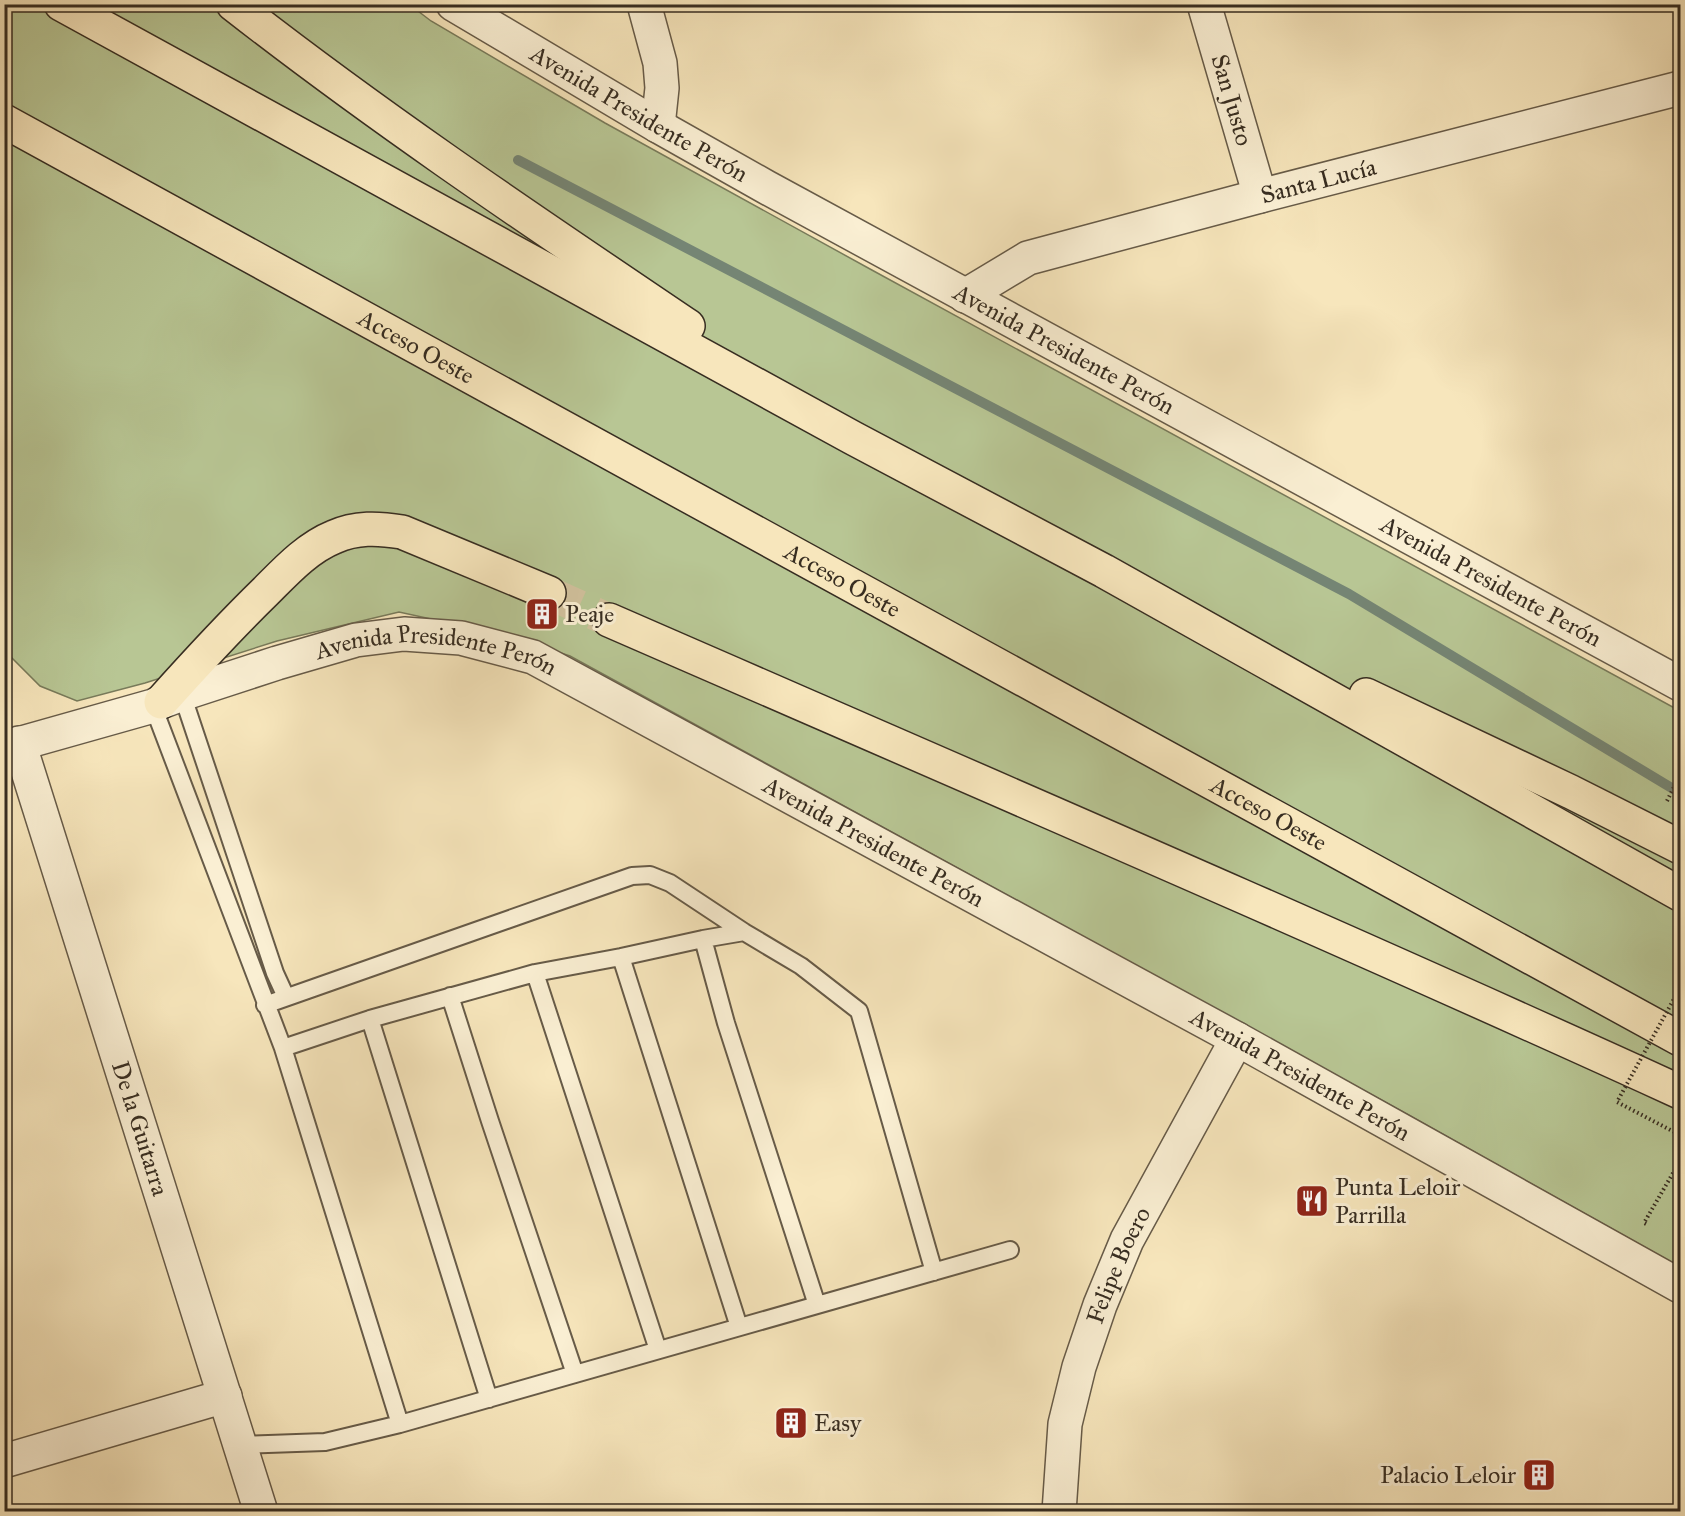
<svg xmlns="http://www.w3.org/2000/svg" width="1685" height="1516" viewBox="0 0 1685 1516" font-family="'IM FELL Great Primer',serif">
  <rect width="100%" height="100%" fill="#f7e6bc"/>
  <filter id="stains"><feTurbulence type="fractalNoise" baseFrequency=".00333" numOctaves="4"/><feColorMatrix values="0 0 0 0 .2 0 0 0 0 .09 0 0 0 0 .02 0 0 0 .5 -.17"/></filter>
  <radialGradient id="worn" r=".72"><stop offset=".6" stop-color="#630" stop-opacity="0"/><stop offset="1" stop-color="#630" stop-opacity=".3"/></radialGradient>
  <path fill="#b8c694" stroke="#787a5a" stroke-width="1.5" d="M 5,5 L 410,5 L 431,21 L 605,123 L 870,269 L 1680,711 L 1680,1267 L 1405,1113 L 570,656 L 509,636 L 399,612 L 277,641 L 145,683 L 77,701 L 40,686 L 11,657 L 5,647 Z"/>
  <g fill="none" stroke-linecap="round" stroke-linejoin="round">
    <path stroke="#758574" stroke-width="10" d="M 518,160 L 1349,594 L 1680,793"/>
    <path stroke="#d1c19d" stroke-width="33" stroke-dasharray="33 16" stroke-linecap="butt" d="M 549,593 L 609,620"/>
    <defs>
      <path id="service" d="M 182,694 L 275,973 L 286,997
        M 153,706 L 283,1048 L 400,1424
        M 703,939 L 726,1023 L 817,1305
        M 621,957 L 739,1327
        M 535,973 L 658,1350
        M 450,996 L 490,1121 L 575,1374
        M 265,1005 L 632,876 L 650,875 L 670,883 L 744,932 L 801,966 L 859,1011 L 934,1272
        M 370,1019 L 489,1399
        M 283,1048 L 370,1019 L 535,973 L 621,957 L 703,939 L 744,932
        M 241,1445 L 325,1442 L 400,1424 L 1010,1250"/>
      <g id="minor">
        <path d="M 644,4 L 660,63 L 662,88 L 658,126"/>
        <path id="s1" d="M 1204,4 L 1260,196"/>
        <path id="s2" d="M 965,296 L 1028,258 L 1260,196 L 1680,88"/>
        <path id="s3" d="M 19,743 L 261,1512"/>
        <path d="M 4,1461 L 225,1396"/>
        <path id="s4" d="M 1059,1512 L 1065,1424 L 1079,1367 L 1100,1305 L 1127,1240 L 1237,1039"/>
      </g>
      <g id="tertiary">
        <path id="s5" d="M 453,4 L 658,126 L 766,187 L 1680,684"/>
        <path id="s6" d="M 4,748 L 153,706 L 161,702 L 182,694 L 277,663 L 356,640 L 404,634 L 461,638 L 533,657 L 1237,1039 L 1680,1286"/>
      </g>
      <g id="motorway">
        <path d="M 61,4 L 853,438 L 1104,571 L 1680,894"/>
        <path d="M 233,4 C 380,119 534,222 688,326"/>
        <path id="s7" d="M 4,121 L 1680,1039"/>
        <path d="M 609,620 C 967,776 1325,930 1680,1092"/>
        <path d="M 1366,695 L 1571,792 L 1680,847"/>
        <path d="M 161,702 C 195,664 229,627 266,591 C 286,571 307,548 334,537 C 356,527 378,528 402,532 L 549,593"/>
      </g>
    </defs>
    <use href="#service" stroke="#675b48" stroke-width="20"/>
    <use href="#minor" stroke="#675b48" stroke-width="36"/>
    <use href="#tertiary" stroke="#675b48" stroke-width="36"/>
    <use href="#motorway" stroke="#372d21" stroke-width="36"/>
    <path stroke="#372d21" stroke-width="4" stroke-dasharray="1.5 3" stroke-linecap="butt" d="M 1667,801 L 1680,775
      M 1646,1224 L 1644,1223 L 1680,1161"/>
    <use href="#service" stroke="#faefd3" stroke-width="16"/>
    <use href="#minor" stroke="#faefd3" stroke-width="33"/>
    <use href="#tertiary" stroke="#faefd3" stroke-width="33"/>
    <use href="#motorway" stroke="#f7e6bc" stroke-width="33"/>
    <path stroke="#372d21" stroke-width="4" stroke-dasharray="1.5 3" stroke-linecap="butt" d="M 1680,988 L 1617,1102 L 1680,1135"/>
  </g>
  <defs>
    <symbol id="building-square" viewBox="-11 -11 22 22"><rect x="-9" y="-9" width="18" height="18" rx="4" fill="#8f2418" stroke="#faefd3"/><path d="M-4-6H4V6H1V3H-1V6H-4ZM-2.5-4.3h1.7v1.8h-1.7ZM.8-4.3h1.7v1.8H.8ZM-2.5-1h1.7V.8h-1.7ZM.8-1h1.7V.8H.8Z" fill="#fff"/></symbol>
    <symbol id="restaurant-square" viewBox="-11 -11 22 22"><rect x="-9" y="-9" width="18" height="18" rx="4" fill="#8f2418" stroke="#faefd3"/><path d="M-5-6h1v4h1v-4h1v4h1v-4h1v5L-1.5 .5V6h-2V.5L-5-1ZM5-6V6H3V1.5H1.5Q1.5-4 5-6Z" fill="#fff"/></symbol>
  </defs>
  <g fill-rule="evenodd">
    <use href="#building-square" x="523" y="595" width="38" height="38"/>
    <use href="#restaurant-square" x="1293" y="1182" width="38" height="38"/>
    <use href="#building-square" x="772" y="1404" width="38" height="38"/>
    <use href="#building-square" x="1520" y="1456" width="38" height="38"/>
  </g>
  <g text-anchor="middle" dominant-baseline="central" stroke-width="6" stroke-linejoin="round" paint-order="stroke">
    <g font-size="24" fill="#372d21" stroke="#faefd3">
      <text stroke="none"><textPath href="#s1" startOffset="100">San Justo</textPath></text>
      <text stroke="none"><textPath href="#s5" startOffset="216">Avenida Presidente Perón</textPath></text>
      <text stroke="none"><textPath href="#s2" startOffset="374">Santa Lucía</textPath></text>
      <text stroke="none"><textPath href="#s7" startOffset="470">Acceso Oeste</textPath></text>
      <text stroke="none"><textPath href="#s5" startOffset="702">Avenida Presidente Perón</textPath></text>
      <text stroke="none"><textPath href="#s7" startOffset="956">Acceso Oeste</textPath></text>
      <text stroke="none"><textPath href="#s5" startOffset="1188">Avenida Presidente Perón</textPath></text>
      <text stroke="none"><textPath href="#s6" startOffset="450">Avenida Presidente Perón</textPath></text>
      <text stroke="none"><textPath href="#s7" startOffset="1442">Acceso Oeste</textPath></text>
      <text stroke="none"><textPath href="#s6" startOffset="936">Avenida Presidente Perón</textPath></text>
      <text stroke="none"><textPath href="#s6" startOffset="1422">Avenida Presidente Perón</textPath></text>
      <text stroke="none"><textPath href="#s3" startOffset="404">De la Guitarra</textPath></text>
      <text stroke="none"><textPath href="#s4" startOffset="256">Felipe Boero</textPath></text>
    </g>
    <g font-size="24" fill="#372d21" stroke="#faefd3" text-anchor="start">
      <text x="565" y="614">Peaje</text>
      <text x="1335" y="1187">Punta Leloir<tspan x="1335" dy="28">Parrilla</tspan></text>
      <text x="814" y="1423">Easy</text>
      <text x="1516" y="1475" text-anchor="end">Palacio Leloir</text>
    </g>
  </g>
  <rect width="1685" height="1516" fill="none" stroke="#f7e6bc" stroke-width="24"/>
  <rect x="6" y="6" width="1673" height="1504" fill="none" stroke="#372d21" stroke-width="3"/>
  <rect x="12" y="12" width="1661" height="1492" fill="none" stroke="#372d21" stroke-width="1.5"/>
  <rect width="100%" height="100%" filter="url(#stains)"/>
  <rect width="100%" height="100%" fill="url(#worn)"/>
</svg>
